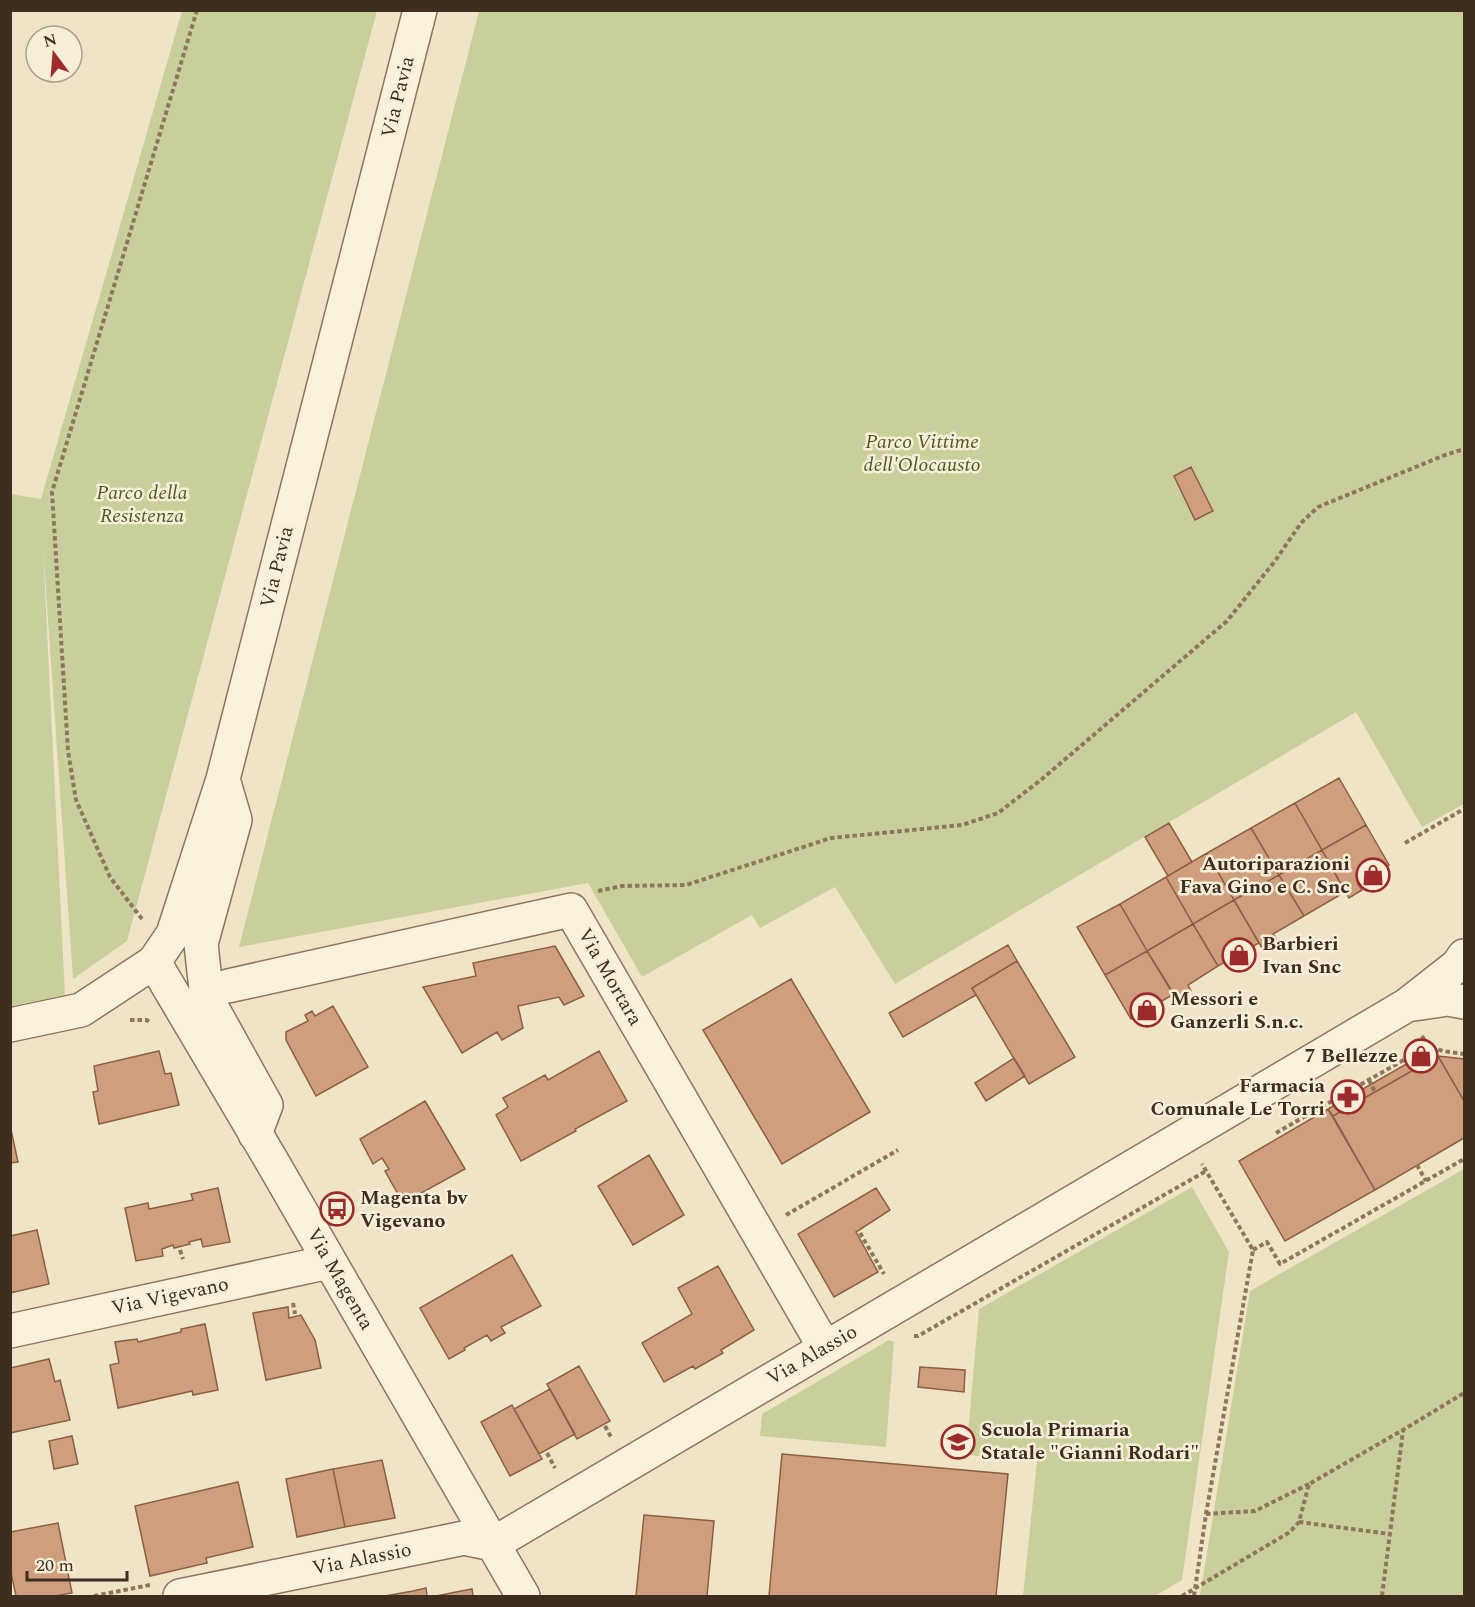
<svg xmlns="http://www.w3.org/2000/svg" width="1475" height="1607" viewBox="0 0 1475 1607" font-family="Spectral,serif">
  <rect width="100%" height="100%" fill="#f0e4c8"/>
  <path fill="#c9cf9b" d="M 182,11 L 377,11 L 127,941 L 73,979 L 43,548 L 65,995 L 11,1006 L 11,494 L 41,499 Z
    M 479,11 L 1464,11 L 1464,804 L 1422,827 L 1356,712 L 895,984 L 835,887 L 760,928 L 752,915 L 642,977 L 588,883 L 239,947 Z
    M 1464,1169 L 1464,1596 L 1197,1596 L 1200,1595 L 1250,1291 Z
    M 1192,1187 L 1229,1252 L 1182,1580 L 1155,1596 L 1023,1596 L 1037,1461 L 966,1455 L 979,1309 Z
    M 889,1340 L 894,1342 L 886,1447 L 760,1436 L 762,1414 Z"/>
  <path fill="#cf9f7d" stroke="#8d5f41" stroke-width="1.5" d="M 1191,467 L 1213,511 L 1195,520 L 1174,476 Z
    M 1339,778 L 1366,825 L 1322,850 L 1295,803 Z
    M 1295,803 L 1322,850 L 1279,875 L 1251,828 Z
    M 1169,823 L 1192,862 L 1168,876 L 1145,837 Z
    M 1366,825 L 1389,865 L 1358,884 L 1362,890 L 1349,898 L 1322,850 Z
    M 1251,828 L 1279,875 L 1234,900 L 1207,853 Z
    M 1322,850 L 1345,892 L 1304,916 L 1279,875 Z
    M 1207,853 L 1234,900 L 1193,924 L 1166,877 Z
    M 1279,875 L 1304,916 L 1273,934 L 1277,940 L 1262,948 L 1234,900 Z
    M 1166,877 L 1193,924 L 1147,951 L 1120,904 Z
    M 1234,900 L 1259,943 L 1218,966 L 1193,924 Z
    M 1120,904 L 1147,951 L 1105,975 L 1077,927 Z
    M 1193,924 L 1218,966 L 1188,985 L 1191,991 L 1176,999 L 1147,951 Z
    M 1008,945 L 1017,961 L 972,988 L 976,995 L 903,1037 L 889,1013 Z
    M 555,946 L 584,996 L 564,1005 L 559,997 L 518,1006 L 523,1028 L 502,1040 L 497,1032 L 462,1053 L 423,987 L 476,976 L 473,963 Z
    M 1147,951 L 1174,994 L 1131,1019 L 1105,975 Z
    M 1017,961 L 1075,1057 L 1029,1084 L 972,988 Z
    M 791,979 L 870,1112 L 782,1164 L 703,1030 Z
    M 333,1006 L 368,1067 L 316,1096 L 286,1040 L 286,1032 L 308,1021 L 305,1015 L 312,1011 L 315,1016 Z
    M 1434,1048 L 1438,1056 L 1333,1116 L 1328,1109 Z
    M 159,1051 L 165,1074 L 171,1073 L 179,1105 L 99,1124 L 93,1092 L 98,1091 L 94,1066 Z
    M 599,1051 L 627,1101 L 575,1129 L 576,1131 L 521,1161 L 496,1115 L 508,1107 L 503,1098 L 545,1075 L 548,1080 Z
    M 1438,1056 L 1464,1059 L 1464,1101 Z
    M 1438,1056 L 1464,1101 L 1464,1138 L 1375,1190 L 1333,1116 Z
    M 1014,1058 L 1025,1076 L 986,1101 L 975,1083 Z
    M 425,1101 L 465,1169 L 403,1203 L 385,1171 L 389,1169 L 382,1158 L 373,1164 L 360,1139 Z
    M 1328,1109 L 1375,1190 L 1285,1241 L 1239,1161 Z
    M 10,1125 L 18,1162 L 10,1163 Z
    M 649,1155 L 684,1215 L 633,1245 L 598,1186 Z
    M 218,1188 L 230,1242 L 203,1247 L 201,1239 L 189,1242 L 190,1244 L 174,1248 L 173,1245 L 162,1249 L 163,1256 L 136,1261 L 125,1208 L 148,1203 L 149,1209 L 193,1200 L 191,1194 Z
    M 876,1188 L 890,1210 L 856,1232 L 878,1272 L 834,1297 L 798,1234 Z
    M 37,1230 L 49,1284 L 10,1293 L 10,1236 Z
    M 512,1255 L 541,1306 L 501,1327 L 505,1333 L 491,1341 L 487,1335 L 464,1348 L 465,1350 L 449,1359 L 420,1308 Z
    M 718,1266 L 754,1330 L 721,1350 L 723,1353 L 695,1369 L 693,1366 L 664,1382 L 642,1343 L 692,1314 L 678,1288 Z
    M 288,1307 L 289,1318 L 301,1315 L 315,1340 L 321,1368 L 266,1380 L 253,1313 Z
    M 205,1324 L 218,1390 L 193,1395 L 192,1391 L 118,1408 L 110,1365 L 119,1363 L 115,1342 L 137,1339 L 138,1342 L 181,1332 L 181,1329 Z
    M 49,1359 L 55,1382 L 60,1380 L 70,1420 L 10,1433 L 10,1368 Z
    M 579,1366 L 610,1421 L 577,1439 L 547,1384 Z
    M 920,1367 L 965,1370 L 964,1392 L 918,1387 Z
    M 550,1389 L 575,1434 L 539,1454 L 514,1409 Z
    M 512,1405 L 542,1459 L 510,1476 L 481,1422 Z
    M 72,1436 L 78,1464 L 54,1469 L 49,1441 Z
    M 782,1454 L 1008,1474 L 996,1596 L 769,1596 Z
    M 382,1460 L 395,1518 L 345,1527 L 333,1469 Z
    M 333,1469 L 345,1527 L 297,1537 L 286,1479 Z
    M 238,1482 L 253,1547 L 206,1558 L 207,1563 L 150,1576 L 135,1506 Z
    M 644,1515 L 714,1521 L 707,1596 L 636,1596 Z
    M 58,1523 L 72,1593 L 55,1596 L 16,1596 L 10,1568 L 10,1532 Z
    M 426,1588 L 427,1596 L 385,1596 L 413,1591 Z
    M 472,1589 L 473,1596 L 436,1596 L 461,1591 Z"/>
  <g fill="none" stroke-linecap="round" stroke-linejoin="round">
    <defs>
      <path id="minor" d="M 223,779 L 235,820 L 201,944 L 207,999 L 266,1105 L 255,1134
        M 154,962 L 270,1158 L 523,1596
        M 228,986 L 571,910 L 825,1348
        M 1407,1005 L 1448,999 L 1464,1002
        M 10,1025 L 81,1010 L 154,962 L 173,934 L 223,779 L 420,10
        M 10,1331 L 329,1262
        M 180,1596 L 464,1538 L 493,1544 L 1407,1005 L 1458,965 L 1464,956"/>
    </defs>
    <use href="#minor" stroke="#8d765c" stroke-width="36"/>
    <path stroke="#8d765c" stroke-width="4" stroke-dasharray="4.5 3" stroke-linecap="butt" d="M 1405,843 L 1464,809
      M 598,891 L 622,886 L 686,885 L 831,838 L 962,825 L 998,813 L 1042,779 L 1227,621 L 1275,561 L 1301,523 L 1318,507 L 1445,455 L 1464,449
      M 142,919 L 110,877 L 76,800 L 68,751 L 52,492 L 197,10
      M 130,1020 L 147,1020 L 149,1022
      M 1422,1036 L 1428,1046 L 1443,1051 L 1464,1054
      M 1369,1080 L 1375,1092
      M 1276,1133 L 1428,1046
      M 1417,1165 L 1426,1181
      M 786,1215 L 898,1150
      M 860,1233 L 884,1274
      M 180,1250 L 183,1259
      M 1253,1250 L 1267,1242 L 1280,1264 L 1464,1159
      M 293,1303 L 295,1314
      M 914,1336 L 918,1336 L 1206,1171
      M 605,1426 L 611,1437
      M 547,1453 L 555,1468
      M 1206,1514 L 1255,1511 L 1309,1484
      M 1299,1522 L 1390,1534
      M 94,1596 L 150,1585
      M 1182,1596 L 1290,1532 L 1299,1522 L 1309,1484 L 1403,1430 L 1464,1393
      M 1194,1596 L 1206,1514 L 1253,1250 L 1202,1164
      M 1382,1596 L 1403,1431"/>
    <use href="#minor" stroke="#faf1dc" stroke-width="33"/>
  </g>
  <defs>
    <symbol id="shop-ring" viewBox="-11 -11 22 22"><circle r="9.5" fill="#f7eed8" stroke="#9e2a2b" stroke-width="1.5"/><path d="M-5-2.5h2.3a2.7 3.5 0 0 1 5.4 0H5L5.5 6h-11ZM-1.5-2.5h3a1.5 2.3 0 0 0-3 0Z" fill="#9e2a2b"/></symbol>
    <symbol id="pharmacy-ring" viewBox="-11 -11 22 22"><circle r="9.5" fill="#f7eed8" stroke="#9e2a2b" stroke-width="1.5"/><path d="M-2-6h4v4h4v4h-4v4h-4v-4h-4v-4h4Z" fill="#9e2a2b"/></symbol>
    <symbol id="bus-ring" viewBox="-11 -11 22 22"><circle r="9.5" fill="#f7eed8" stroke="#9e2a2b" stroke-width="1.5"/><path d="M-5-6H5V4H4V6H2V4H-2V6H-4V4H-5ZM-3.5-4V0h7V-4ZM-3.5 1.2v1.5H-2V1.2ZM2 1.2v1.5H3.5V1.2Z" fill="#9e2a2b"/></symbol>
    <symbol id="school-ring" viewBox="-11 -11 22 22"><circle r="9.5" fill="#f7eed8" stroke="#9e2a2b" stroke-width="1.5"/><path d="M0-5L7-2L0 1L-7-2ZM-4 1L0 2.5L4 1V4Q0 6-4 4Z" fill="#9e2a2b"/></symbol>
  </defs>
  <g fill-rule="evenodd">
    <use href="#shop-ring" x="1354" y="856" width="38" height="38"/>
    <use href="#shop-ring" x="1220" y="936" width="38" height="38"/>
    <use href="#shop-ring" x="1128" y="991" width="38" height="38"/>
    <use href="#shop-ring" x="1402" y="1037" width="38" height="38"/>
    <use href="#pharmacy-ring" x="1329" y="1078" width="38" height="38"/>
    <use href="#bus-ring" x="318" y="1190" width="38" height="38"/>
    <use href="#school-ring" x="939" y="1423" width="38" height="38"/>
  </g>
  <g text-anchor="middle" dominant-baseline="central" stroke-width="5" stroke-linejoin="round" paint-order="stroke">
    <g font-size="20" fill="#3d2e20" stroke="#f7eed8">
      <text transform="translate(398 97) rotate(-76)">Via Pavia</text>
      <text transform="translate(277 567) rotate(-76)">Via Pavia</text>
      <text transform="translate(610 977) rotate(60)">Via Mortara</text>
      <text transform="translate(340 1279) rotate(60)">Via Magenta</text>
      <text transform="translate(170 1296) rotate(-12)">Via Vigevano</text>
      <text transform="translate(812 1355) rotate(-30)">Via Alassio</text>
      <text transform="translate(362 1559) rotate(-11)">Via Alassio</text>
    </g>
    <g font-size="20" font-style="italic" fill="#4d5a26" stroke="#f7eed8">
      <text x="922" y="442">Parco Vittime<tspan x="922" dy="23">dell'Olocausto</tspan></text>
      <text x="142" y="493">Parco della<tspan x="142" dy="23">Resistenza</tspan></text>
    </g>
    <g font-size="20" font-weight="bold" fill="#3d2e20" stroke="#f7eed8" text-anchor="start">
      <text x="1350" y="864" text-anchor="end">Autoriparazioni<tspan x="1350" dy="23">Fava Gino e C. Snc</tspan></text>
      <text x="1262" y="944">Barbieri<tspan x="1262" dy="23">Ivan Snc</tspan></text>
      <text x="1170" y="999">Messori e<tspan x="1170" dy="23">Ganzerli S.n.c.</tspan></text>
      <text x="1398" y="1056" text-anchor="end">7 Bellezze</text>
      <text x="1325" y="1086" text-anchor="end">Farmacia<tspan x="1325" dy="23">Comunale Le Torri</tspan></text>
      <text x="360" y="1198">Magenta bv<tspan x="360" dy="23">Vigevano</tspan></text>
      <text x="981" y="1430">Scuola Primaria<tspan x="981" dy="23">Statale "Gianni Rodari"</tspan></text>
    </g>
  </g>
  <rect width="1475" height="1607" fill="none" stroke="#3d2e20" stroke-width="24"/>
  <g transform="translate(54 54) rotate(344)"><circle r="28" fill="#f7eed8" stroke="#ada18e" stroke-width="1.5"/>
  <path d="M0-4.5L10 22L0 15L-10 22Z" fill="#9e2a2b"/>
  <text y="-9" font-size="16" font-weight="bold" text-anchor="middle" fill="#3d2e20">N</text>
  </g>
  <path d="M27 1571v9h100v-9" fill="none" stroke="#3d2e20" stroke-width="3"/>
  <text x="36" y="1571" font-size="18" fill="#3d2e20" stroke="#f7eed8" stroke-width="4.5" paint-order="stroke">20 m</text>
</svg>
